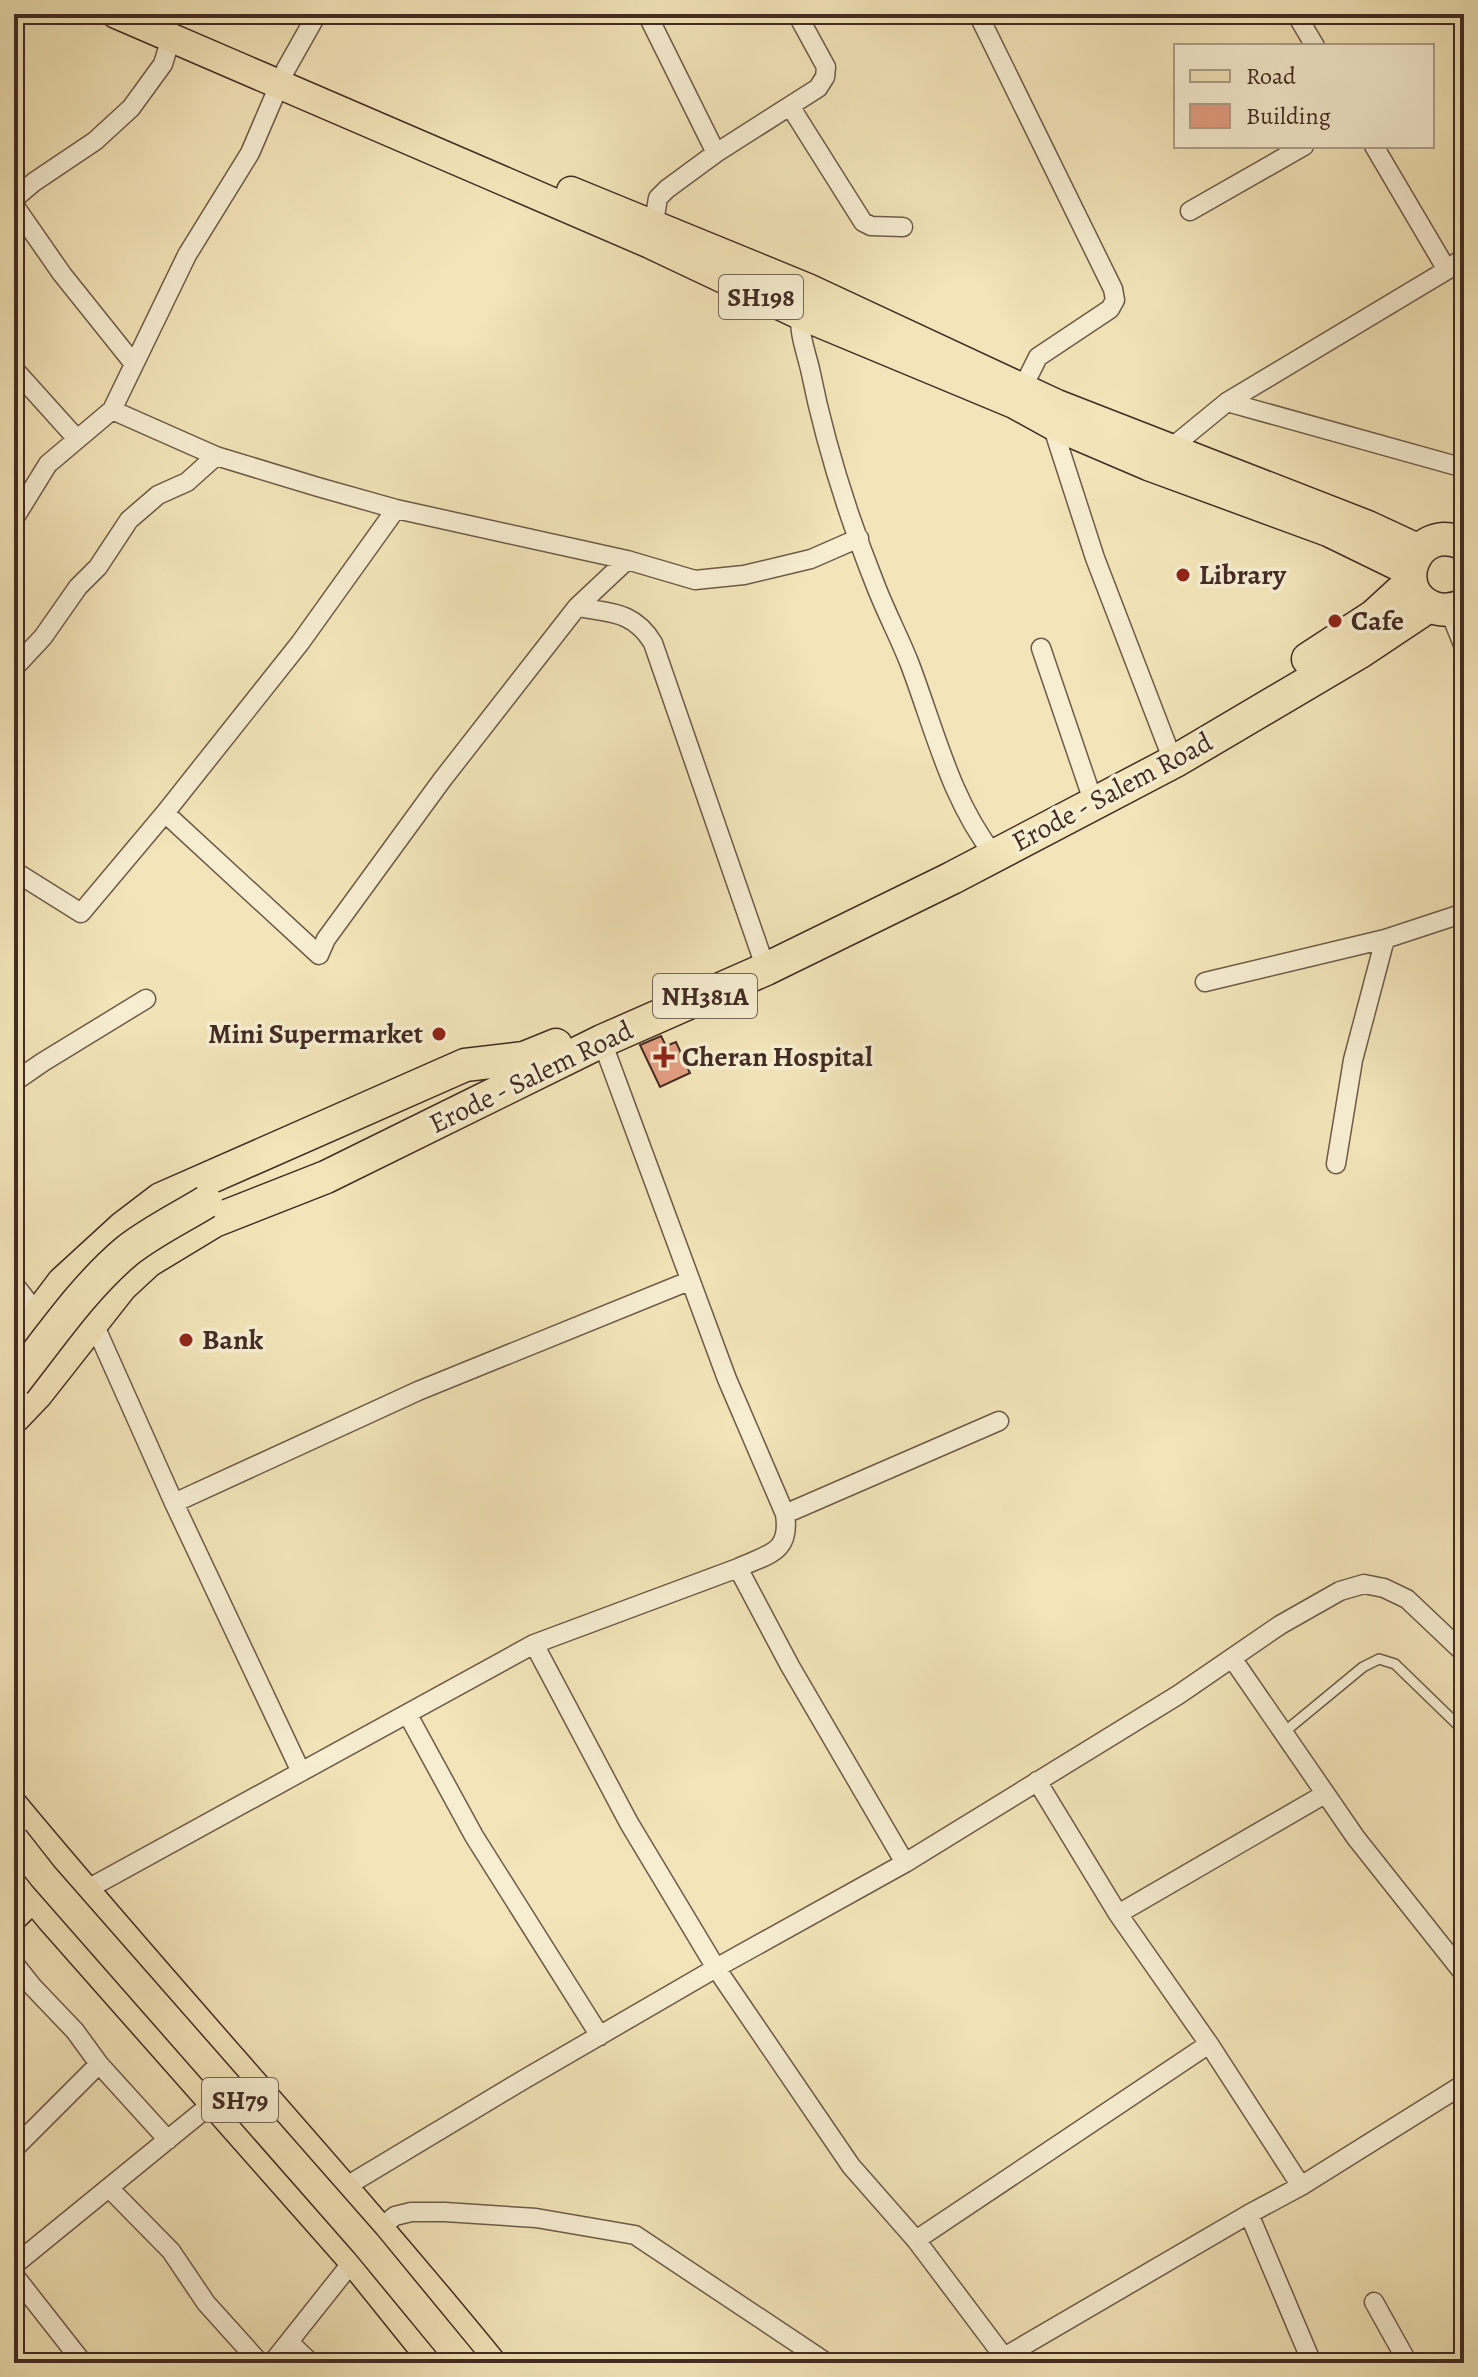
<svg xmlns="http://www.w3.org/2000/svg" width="1478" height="2377" viewBox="0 0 1478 2377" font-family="Alegreya,serif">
  <rect width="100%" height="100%" fill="#f3e5b9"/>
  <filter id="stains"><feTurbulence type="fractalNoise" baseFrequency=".0025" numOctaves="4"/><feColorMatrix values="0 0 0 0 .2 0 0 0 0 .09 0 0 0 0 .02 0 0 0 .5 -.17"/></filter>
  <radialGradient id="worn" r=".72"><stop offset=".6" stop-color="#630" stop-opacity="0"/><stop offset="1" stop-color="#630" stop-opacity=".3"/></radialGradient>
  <path fill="#e49e82" stroke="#422b23" stroke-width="2" d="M 661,1036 L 666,1046 L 676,1042 L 690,1073 L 660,1087 L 640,1045 Z"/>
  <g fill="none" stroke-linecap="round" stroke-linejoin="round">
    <defs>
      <path id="lane" d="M 1283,1733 L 1363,1667 L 1379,1659 L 1395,1664 L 1464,1731"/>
      <path id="street" d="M 647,14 L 716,153 L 667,189 L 658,198 L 652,234
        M 978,14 L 1113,289 L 1115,300 L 1110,309 L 1038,357 L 1019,395
        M 1296,14 L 1315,46
        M 790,106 L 863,222 L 871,226 L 903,227
        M 1374,146 L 1447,270
        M 716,153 L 818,88 L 825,77 L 826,67 L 797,14
        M 14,199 L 34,182 L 95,141 L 131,108 L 163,64 L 171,38
        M 14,205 L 62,274 L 134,364
        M 1190,211 L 1304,146
        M 801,310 C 797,328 806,352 810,369 C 825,444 849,519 877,589 C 887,614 899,637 909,662 C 934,727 950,799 994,855
        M 14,369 L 77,439
        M 1227,402 L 1464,468
        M 112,410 L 216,456 L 318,487 L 396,509 L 627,560 L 695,580 L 744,575 L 811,559 L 859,538
        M 1052,425 L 1095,558 L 1168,748
        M 1166,452 L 1227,402 L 1447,270 L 1464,257
        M 14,519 L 48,464 L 112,410 L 187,255 L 250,153 L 286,69 L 317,14
        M 577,607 C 610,613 634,611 653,643 L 766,969
        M 1449,610 L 1464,647
        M 1041,648 L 1089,789
        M 14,668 L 43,637 L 78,587 L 98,567 L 129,520 L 158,495 L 187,482 L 216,456
        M 165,813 L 319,955 L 326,939 L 442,780 L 577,607 L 627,560
        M 14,871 L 81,913 L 165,813 L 300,643 L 396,509
        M 1205,982 L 1385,939 L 1464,913
        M 14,1082 L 43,1062 L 146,999
        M 1336,1164 L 1353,1060 L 1385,939
        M 14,1284 L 42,1320
        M 91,1317 L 174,1503 L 301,1772
        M 174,1503 L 418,1391 L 689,1281
        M 785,1514 L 999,1421
        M 738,1568 L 790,1666 L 905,1863
        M 534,1644 L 629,1823 L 716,1968 L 851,2166 L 916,2240 L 1004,2357
        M 1232,1658 L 1356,1838 L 1464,1974
        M 408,1715 L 474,1836 L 600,2036
        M 1037,1781 L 1118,1914 L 1209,2044 L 1301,2186
        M 84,1891 L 534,1644 L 738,1568 C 768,1554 791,1553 785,1514 L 727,1379 L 600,1036
        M 1118,1914 L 1325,1794
        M 14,1963 L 33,1987 L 75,2031 L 99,2064 L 168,2140
        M 14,2149 L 99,2064
        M 345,2187 L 523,2080 L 716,1968 L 905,1863 L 1178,1695 L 1280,1625 L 1340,1591 L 1364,1584 L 1384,1588 L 1407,1599 L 1464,1653
        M 109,2188 L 171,2251 L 206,2303 L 260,2363
        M 1249,2214 L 1312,2363
        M 916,2240 L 1209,2044
        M 14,2265 L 220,2097
        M 14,2275 L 83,2363
        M 1374,2302 L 1408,2363
        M 289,2342 L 311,2363
        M 272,2363 L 353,2261 L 380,2228 L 395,2216 L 411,2212 L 445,2212 L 536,2218 L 635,2235 L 827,2363
        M 997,2363 L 1004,2357 L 1249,2214 L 1301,2186 L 1464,2084"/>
      <path id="primary" d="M 116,14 L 650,244 L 800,315 L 1014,404 L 1052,425 L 1148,466 L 1328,532 L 1410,572
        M 571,191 L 808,288 L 1057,404 L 1368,525 L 1411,545 L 1422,547
        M 14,1806 C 170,1994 337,2173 492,2363
        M 14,1874 L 51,1919 L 353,2261 L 435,2363
        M 14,1916 L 47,1884"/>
      <path id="highway" d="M 1464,544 C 1415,520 1388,592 1434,608 C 1444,611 1454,610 1464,605
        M 1308,659 L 1374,616 L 1411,582
        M 14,1348 L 63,1283 L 123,1228 L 161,1199 L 465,1065 L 524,1058 L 556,1045
        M 14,1417 L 36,1394 L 121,1286 L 148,1261 L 214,1221 L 326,1177 L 602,1041 L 766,969 L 952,878 L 1177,760 L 1360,652 L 1429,606"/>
    </defs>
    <use href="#lane" stroke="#6e5a48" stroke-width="12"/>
    <use href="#street" stroke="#6e5a48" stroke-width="21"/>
    <use href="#primary" stroke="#422b23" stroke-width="31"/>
    <use href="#highway" stroke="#422b23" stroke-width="35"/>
    <use href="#lane" stroke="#f7eed2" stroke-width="9"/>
    <use href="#street" stroke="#f7eed2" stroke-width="18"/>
    <use href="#primary" stroke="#f3e5b9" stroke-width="28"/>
    <use href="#highway" stroke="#f3e5b9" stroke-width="32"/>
    <defs>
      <path id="primary-bridge" d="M 14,1839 L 43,1876 L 366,2244 L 464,2363"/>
      <path id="highway-bridge" d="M 14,1383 C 49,1339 83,1288 127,1251 C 151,1232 180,1218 206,1202"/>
    </defs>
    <use href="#primary-bridge" stroke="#422b23" stroke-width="31" stroke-linecap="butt"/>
    <use href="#highway-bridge" stroke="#422b23" stroke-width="35" stroke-linecap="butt"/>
    <use href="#primary-bridge" stroke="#f3e5b9" stroke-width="28"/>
    <use href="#highway-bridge" stroke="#f3e5b9" stroke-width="32"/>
  </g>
  <g fill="#8f2418" stroke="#f7eed2" stroke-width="3">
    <circle cx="1183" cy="575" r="8"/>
    <circle cx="1335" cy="621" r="8"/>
    <circle cx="439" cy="1034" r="8"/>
    <path d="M660 1045h8v8h8v8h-8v8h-8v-8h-8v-8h8z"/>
    <circle cx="186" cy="1340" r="8"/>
  </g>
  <g text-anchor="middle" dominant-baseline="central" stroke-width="7" stroke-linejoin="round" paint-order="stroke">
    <g fill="#f7eed2" stroke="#786658" stroke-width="2">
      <rect x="719" y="275" width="84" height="44" rx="6"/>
      <rect x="653" y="974" width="104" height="44" rx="6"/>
      <rect x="202" y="2078" width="76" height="44" rx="6"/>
    </g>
    <g font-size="26" font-weight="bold" fill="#422b23">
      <text x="761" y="297">SH198</text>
      <text x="705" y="996">NH381A</text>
      <text x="240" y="2100">SH79</text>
    </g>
    <g font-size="28" font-weight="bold" fill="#422b23" stroke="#f7eed2" text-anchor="start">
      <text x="1199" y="575">Library</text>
      <text x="1351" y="621">Cafe</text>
      <text x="423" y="1034" text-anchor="end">Mini Supermarket</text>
      <text x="682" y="1057">Cheran Hospital</text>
      <text x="202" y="1340">Bank</text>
    </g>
    <g font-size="28" fill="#422b23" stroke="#f7eed2">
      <text transform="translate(1112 792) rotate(-28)">Erode - Salem Road</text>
      <text transform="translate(531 1077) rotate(-26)">Erode - Salem Road</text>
    </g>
  </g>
  <rect width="1478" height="2377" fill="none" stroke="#f3e5b9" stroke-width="48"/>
  <rect x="16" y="16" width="1446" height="2345" fill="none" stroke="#422b23" stroke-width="4"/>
  <rect x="24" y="24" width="1430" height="2329" fill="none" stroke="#422b23" stroke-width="2"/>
  <rect x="1174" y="44" width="260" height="104" fill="#f7eed2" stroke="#afa08c" stroke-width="2"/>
  <rect x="1190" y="70" width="40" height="12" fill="#f3e5b9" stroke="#afa08c" stroke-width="2"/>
  <text x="1246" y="84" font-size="24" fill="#422b23">Road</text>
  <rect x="1190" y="104" width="40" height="24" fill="#e49e82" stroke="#afa08c" stroke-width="2"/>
  <text x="1246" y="124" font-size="24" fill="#422b23">Building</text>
  <rect width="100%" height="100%" filter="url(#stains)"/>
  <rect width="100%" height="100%" fill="url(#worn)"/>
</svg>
